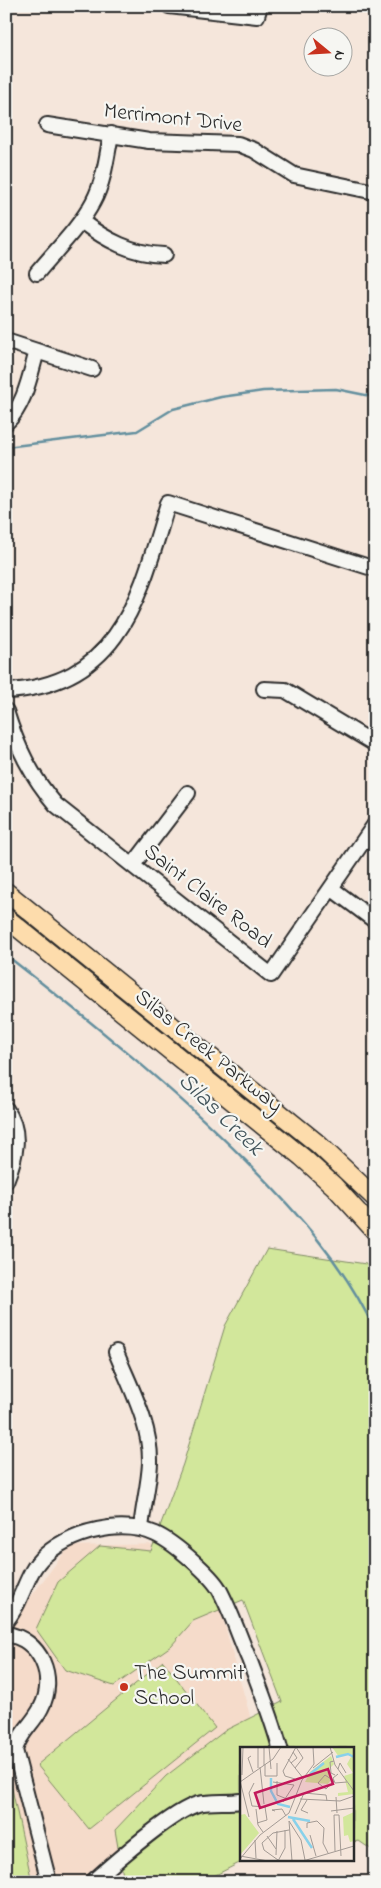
<svg xmlns="http://www.w3.org/2000/svg" width="381" height="1888" viewBox="0 0 381 1888" font-family="'Indie Flower',sans-serif">
  <rect width="100%" height="100%" fill="#f5e6db"/>
  <filter id="ink" filterUnits="userSpaceOnUse"><feTurbulence type="fractalNoise" baseFrequency=".02" numOctaves="2"/><feDisplacementMap in="SourceGraphic" scale="10" xChannelSelector="R" yChannelSelector="G"/><feConvolveMatrix kernelMatrix="1 2 1 2 8 2 1 2 1" color-interpolation-filters="sRGB"/></filter>
  <g filter="url(#ink)">
    <path fill="#f5dbca" d="M 159,1544 L 221,1612 L 259,1748 L 241,1748 L 97,1882 L 6,1882 L 6,1627 L 12,1622 L 69,1546 Z"/>
    <path fill="#d2e79b" stroke="#7e8963" d="M 267,1249 L 366,1264 L 375,1280 L 375,1852 L 359,1841 L 352,1842 L 352,1748 L 241,1748 L 241,1859 L 247,1859 L 202,1882 L 124,1882 L 115,1830 L 166,1776 L 226,1730 L 282,1702 L 243,1600 L 193,1621 L 171,1646 L 114,1686 L 65,1670 L 36,1629 L 58,1582 L 100,1546 L 151,1551 L 183,1464 L 225,1326 Z
      M 163,1661 L 215,1728 L 89,1829 L 37,1765 Z
      M 6,1765 L 8,1770 L 32,1882 L 6,1882 Z"/>
    <g fill="none" stroke-linecap="round" stroke-linejoin="round">
      <path stroke="#638f9e" stroke-width="2.5" d="M 6,447 L 137,431 L 173,409 L 221,397 L 263,391 L 336,389 L 375,397
        M 6,955 C 89,1020 171,1086 245,1160 C 295,1210 346,1266 375,1331"/>
      <defs>
        <path id="minor" d="M 169,6 L 257,16 L 260,6
          M 47,125 L 149,141 L 238,144 L 254,150 L 294,175 L 375,192
          M 81,221 C 106,240 132,254 164,255
          M 37,273 C 56,250 79,228 93,202 C 104,182 107,156 111,134
          M 6,341 L 92,369
          M 6,423 C 25,405 30,375 37,351
          M 264,689 L 285,690 L 375,744
          M 6,691 C 121,685 140,595 168,503 L 375,569
          M 6,711 C 17,747 31,776 56,805 L 271,975 L 375,824
          M 133,865 L 188,793
          M 331,888 L 375,921
          M 6,1109 C 22,1132 16,1156 6,1181
          M 116,1352 C 130,1387 151,1424 150,1463 C 149,1485 143,1506 141,1529
          M 6,1621 C 23,1602 25,1573 44,1556 C 62,1540 85,1531 109,1528 C 148,1524 166,1537 193,1561 C 202,1569 213,1579 219,1589 C 231,1611 239,1636 249,1659 C 260,1688 272,1718 280,1748
          M 6,1634 C 41,1639 57,1678 41,1708 C 33,1724 20,1732 15,1750
          M 6,1744 L 15,1750 L 49,1882
          M 92,1882 C 115,1862 172,1811 198,1804 C 212,1801 227,1803 241,1801"/>
        <path id="major" d="M 6,892 L 318,1144 L 375,1198
          M 6,918 L 302,1157 L 334,1186 L 375,1231"/>
      </defs>
      <use href="#minor" stroke="#2b2b2b" stroke-width="18"/>
      <use href="#major" stroke="#2b2b2b" stroke-width="21"/>
      <use href="#minor" stroke="#f6f6f2" stroke-width="14"/>
      <use href="#major" stroke="#fddcac" stroke-width="18"/>
    </g>
  </g>
  <circle fill="#c8321e" stroke="#f6f6f2" stroke-width="2" cx="124" cy="1687" r="5"/>
  <g text-anchor="middle" dominant-baseline="central" stroke-width="4.5" stroke-linejoin="round" paint-order="stroke">
    <g font-size="22" fill="#2b2b2b" stroke="#f6f6f2">
      <text transform="translate(173 119) rotate(6)">Merrimont Drive</text>
      <text transform="translate(207 897) rotate(38)">Saint Claire Road</text>
      <text transform="translate(208 1052) rotate(39)">Silas Creek Parkway</text>
    </g>
    <g font-size="22" fill="#2b2b2b" stroke="#f6f6f2" text-anchor="start">
      <text x="134" y="1674">The Summit<tspan x="134" dy="25">School</tspan></text>
    </g>
    <g font-size="24" font-style="italic" fill="#42545b" stroke="#f6f6f2">
      <text transform="translate(220 1115) rotate(44)">Silas Creek</text>
    </g>
  </g>
  <g transform="translate(240 1747)">
    <rect width="114" height="114" fill="#f5e6db"/>
    <path d="M 92,0 L 114,0 L 114,47 L 98,49 L 98,46 L 108,45 L 104,29 L 113,26 L 107,17 L 112,8 L 108,6 L 99,10 ZM 91,9 L 94,17 L 87,24 L 92,31 L 88,37 L 65,35 L 70,25 ZM 114,65 L 114,94 L 110,95 L 108,88 L 104,89 L 103,70 ZM 5,67 L 19,86 L 0,108 L 0,68 Z" fill="#d2e79b"/>
    <path fill="none" stroke="#89d1ea" stroke-width="2.5" d="M 96,10 L 108,7 L 114,10M 70,27 L 84,16M 31,31 L 31,44 L 38,57 L 50,60M 48,70 L 70,74M 53,72 L 72,101"/>
    <path fill="none" stroke="#a49b95" stroke-width="1" d="M 18,0 L 18,21M 24,0 L 24,18M 29,0 L 31,22M 90,0 L 95,18 L 114,44M 11,9 L 8,11 L 13,25M 48,12 L 63,31M 94,14 L 90,15 L 91,26 L 95,28M 51,16 L 57,11 L 53,5M 25,17 L 25,29 L 37,29 L 37,16M 20,20 L 24,57M 55,21 L 63,11 L 56,0M 73,21 L 93,5M 98,22 L 100,16 L 106,26M 98,27 L 93,31 L 95,36 L 107,35M 2,28 L 3,0M 85,28 L 94,34 L 86,42 L 78,36 ZM 55,32 L 45,29 L 43,24 L 56,0M 0,34 L 9,70M 37,34 L 37,48 L 47,52M 0,35 L 33,12 L 41,0M 33,35 L 54,38 L 43,55M 14,36 L 9,46 L 12,59 L 26,60M 96,50 L 97,66M 60,52 L 100,54 L 114,49M 67,53 L 61,63 L 68,66M 16,62 L 18,78 L 23,85M 35,64 L 32,63 L 42,62 L 46,69M 91,64 L 114,61M 55,67 L 64,46 L 86,48 L 87,54M 49,74 L 61,93 L 65,113M 49,74 L 52,114M 17,76 L 27,73 L 25,60M 67,81 L 67,76 L 77,74 L 84,81 L 83,96 L 88,106M 70,88 L 76,109M 27,89 L 36,102M 15,93 L 16,111M 95,104 L 94,68 L 99,68 L 101,109M 36,108 L 37,84M 0,109 L 28,114M 0,112 L 20,88 L 49,66 L 62,33 L 74,17 L 73,0M 38,113 L 24,103 L 22,96 L 33,86 L 49,83M 38,114 L 45,101 L 45,83M 63,114 L 114,99"/>
    <path fill="#c2185b" fill-opacity="0.15" stroke="#c2185b" stroke-width="2.5" d="M 88,22 L 93,37 L 20,61 L 15,46 Z"/>
    <rect width="114" height="114" fill="none" stroke="#2b2b2b" stroke-width="2.5"/>
  </g>
  <rect width="381" height="1888" fill="none" stroke="#f6f6f2" stroke-width="25"/>
  <rect x="12" y="12" width="356" height="1863" fill="none" stroke="#2b2b2b" stroke-width="2" filter="url(#ink)"/>
  <g transform="translate(328 52) rotate(108)"><circle r="24" fill="#f6f6f2" stroke="#a5a5a2"/>
  <path d="M0-4L9 19L0 12L-9 19Z" fill="#c8321e"/>
  <text y="-8" font-size="14" font-weight="bold" text-anchor="middle" fill="#2b2b2b">N</text>
  </g>
</svg>
